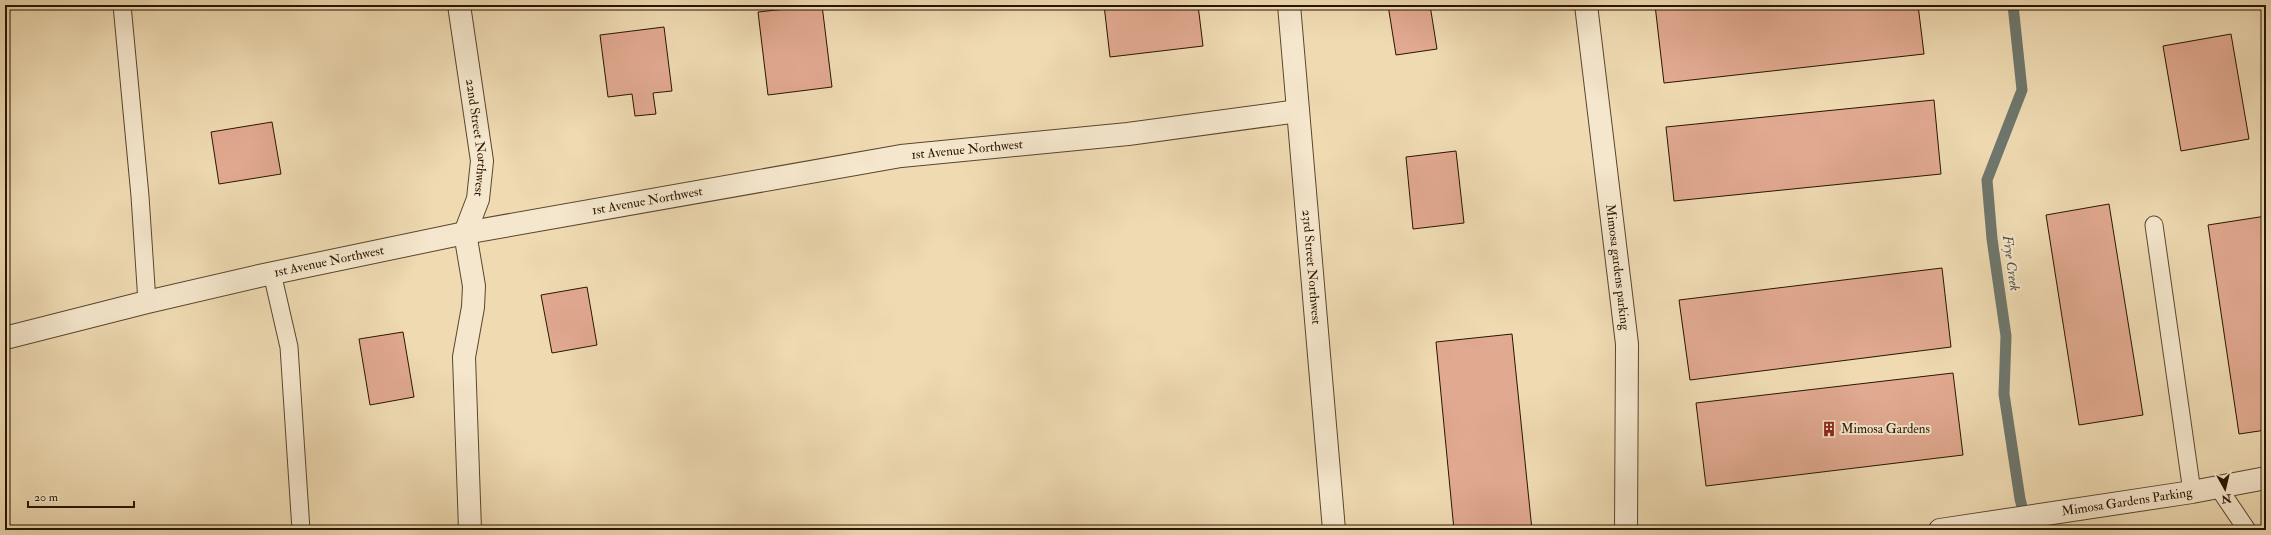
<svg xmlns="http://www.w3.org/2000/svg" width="2271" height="535" viewBox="0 0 2271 535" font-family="'IM FELL Double Pica',serif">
  <rect width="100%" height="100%" fill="#efdab2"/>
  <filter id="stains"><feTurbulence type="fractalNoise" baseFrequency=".005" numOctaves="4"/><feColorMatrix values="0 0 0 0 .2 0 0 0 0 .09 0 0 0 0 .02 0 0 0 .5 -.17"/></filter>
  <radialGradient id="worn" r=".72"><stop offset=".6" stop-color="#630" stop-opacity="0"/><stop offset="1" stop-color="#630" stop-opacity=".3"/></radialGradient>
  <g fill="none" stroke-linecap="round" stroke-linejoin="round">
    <path stroke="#6e776d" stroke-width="11" d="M 2013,5 L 2022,90 L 1987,180 L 1992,239 L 2006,336 L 2004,394 L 2020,499 L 2028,530"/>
  </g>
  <path fill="#e1a990" stroke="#281501" d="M 822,5 L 832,87 L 768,95 L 758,12 Z
    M 1104,5 L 1198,5 L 1203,46 L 1110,57 Z
    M 1388,5 L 1430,5 L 1437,49 L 1396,55 Z
    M 1655,5 L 1918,5 L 1924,54 L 1664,83 Z
    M 664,27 L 672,91 L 653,93 L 656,114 L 635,116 L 632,94 L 608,97 L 600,35 Z
    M 2231,34 L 2249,139 L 2181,151 L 2163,46 Z
    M 1934,100 L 1941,174 L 1674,201 L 1666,127 Z
    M 272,122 L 281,174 L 219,184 L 211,132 Z
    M 1456,151 L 1464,223 L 1413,229 L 1406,157 Z
    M 2109,204 L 2143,415 L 2079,425 L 2046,215 Z
    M 2266,216 L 2266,430 L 2239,434 L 2208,225 Z
    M 1942,268 L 1951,347 L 1690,380 L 1679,300 Z
    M 587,287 L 597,345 L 552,353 L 541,295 Z
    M 403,332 L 414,397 L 370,405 L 359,339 Z
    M 1512,334 L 1532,530 L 1454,530 L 1436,342 Z
    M 1953,373 L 1963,455 L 1706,486 L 1696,403 Z"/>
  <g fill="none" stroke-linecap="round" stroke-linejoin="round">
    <defs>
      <path id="lane" d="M 122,5 L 140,196 L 147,302
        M 2154,225 L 2192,492
        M 272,273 L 289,347 L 301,530
        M 2218,487 L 2247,530"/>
      <g id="street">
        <path id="s1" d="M 459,5 L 482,161 L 478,199 L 465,233 L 474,286 L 473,307 L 464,357 L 470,530"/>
        <path id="s2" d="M 1289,5 L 1334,530"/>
        <path id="s3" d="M 1586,5 L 1627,344 L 1626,530"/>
        <path id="s4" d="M 5,338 L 147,302 L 259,276 L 465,233 L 901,156 L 1128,134 L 1298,111"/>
        <path id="s5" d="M 1940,530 L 2192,492 L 2266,478"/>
      </g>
    </defs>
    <use href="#lane" stroke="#5a462d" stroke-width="19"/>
    <use href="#street" stroke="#5a462d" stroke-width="24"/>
    <use href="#lane" stroke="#f5e7cd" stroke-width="17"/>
    <use href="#street" stroke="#f5e7cd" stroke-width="22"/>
  </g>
  <defs>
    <symbol id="building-bare" viewBox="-9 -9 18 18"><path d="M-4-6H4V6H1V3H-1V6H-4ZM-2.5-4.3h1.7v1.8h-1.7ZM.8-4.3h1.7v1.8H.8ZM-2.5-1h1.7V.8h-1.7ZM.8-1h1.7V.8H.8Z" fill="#8f2418" stroke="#f5e7cd" stroke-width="2.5" paint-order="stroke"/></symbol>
  </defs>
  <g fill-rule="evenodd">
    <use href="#building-bare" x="1818" y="418" width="22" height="22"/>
  </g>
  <g text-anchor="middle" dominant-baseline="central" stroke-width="4" stroke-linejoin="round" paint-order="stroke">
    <g font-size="13" fill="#281501" stroke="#f5e7cd">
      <text stroke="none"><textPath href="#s1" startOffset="134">22nd Street Northwest</textPath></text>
      <text stroke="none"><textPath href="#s4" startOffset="981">1st Avenue Northwest</textPath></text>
      <text stroke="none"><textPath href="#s4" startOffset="657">1st Avenue Northwest</textPath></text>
      <text stroke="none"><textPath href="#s4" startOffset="333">1st Avenue Northwest</textPath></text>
      <text stroke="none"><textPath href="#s2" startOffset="263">23rd Street Northwest</textPath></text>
      <text stroke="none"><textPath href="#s3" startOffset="264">Mimosa gardens parking</textPath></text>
      <text stroke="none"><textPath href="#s5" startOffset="189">Mimosa Gardens Parking</textPath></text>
    </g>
    <g font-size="13" fill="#281501" stroke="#f5e7cd" text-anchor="start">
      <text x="1841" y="429">Mimosa Gardens</text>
    </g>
    <g font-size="14" font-style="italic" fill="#514e40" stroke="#f5e7cd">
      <text transform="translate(2011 263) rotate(82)">Frye Creek</text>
    </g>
  </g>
  <rect width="2271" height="535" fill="none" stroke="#efdab2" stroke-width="20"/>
  <rect x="6" y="6" width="2259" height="523" fill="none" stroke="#281501" stroke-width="2"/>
  <rect x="10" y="10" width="2251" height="515" fill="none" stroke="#281501"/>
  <g transform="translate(2225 489) rotate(172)" stroke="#f5e7cd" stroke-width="3" paint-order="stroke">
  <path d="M0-3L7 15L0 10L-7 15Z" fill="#281501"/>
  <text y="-6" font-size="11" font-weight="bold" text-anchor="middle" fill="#281501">N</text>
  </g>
  <path d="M28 501v6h106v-6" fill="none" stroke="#281501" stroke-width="2"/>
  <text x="34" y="501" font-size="12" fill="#281501" stroke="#f5e7cd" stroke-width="3" paint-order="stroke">20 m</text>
  <rect width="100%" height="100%" filter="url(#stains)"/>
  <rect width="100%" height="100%" fill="url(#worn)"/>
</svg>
